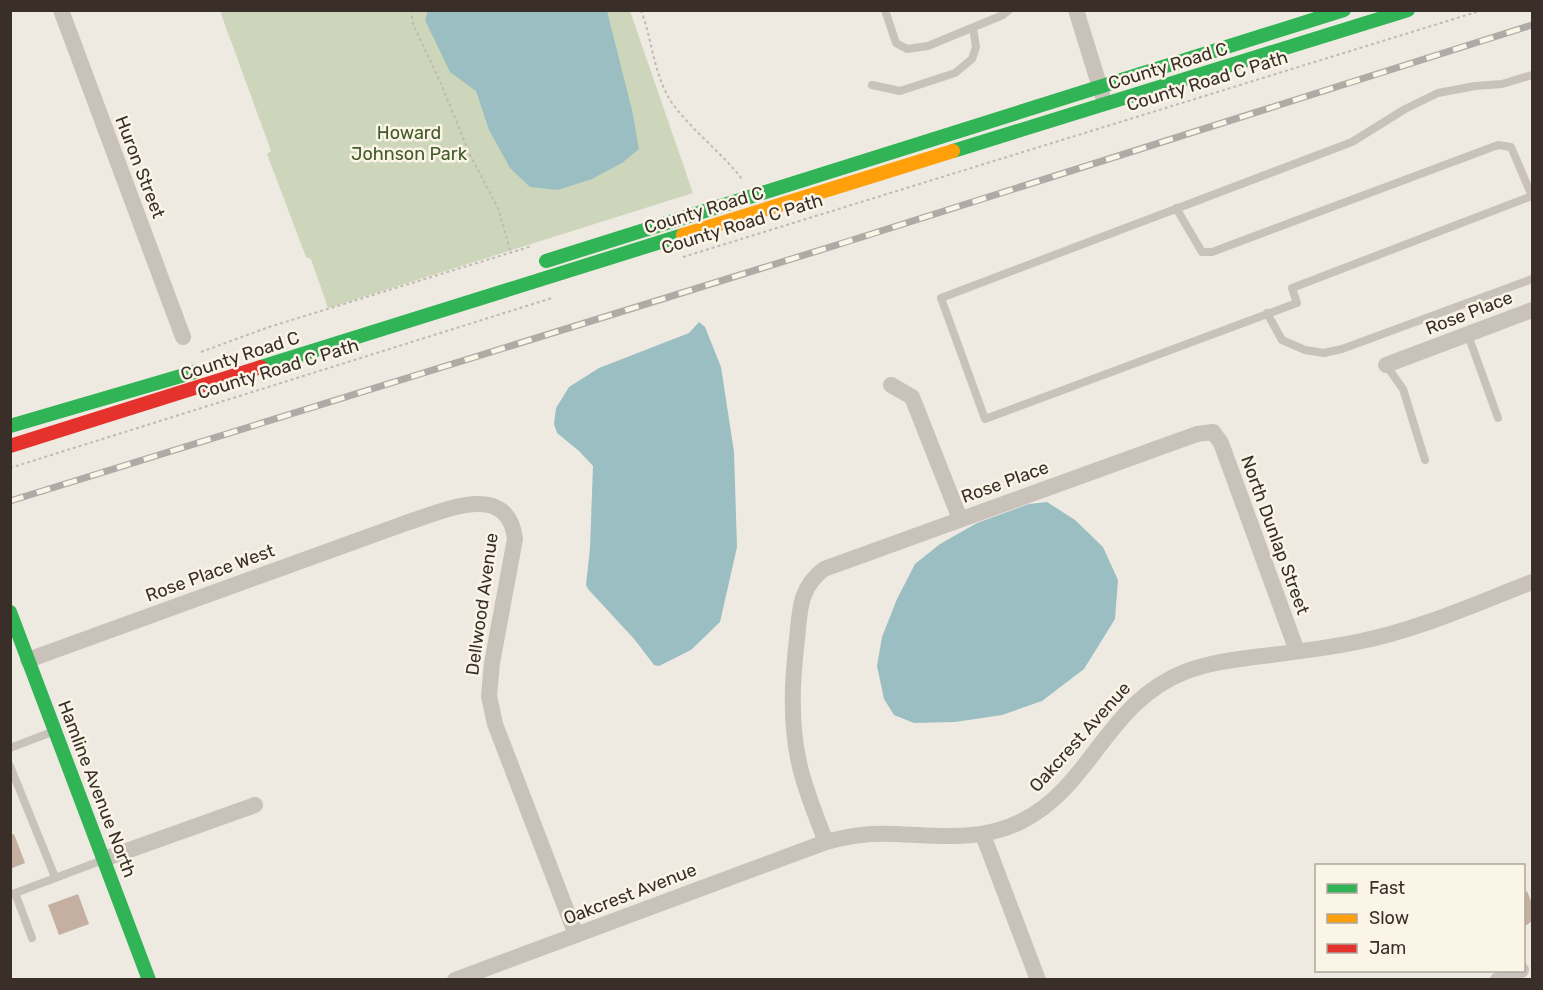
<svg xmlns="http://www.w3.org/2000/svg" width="1543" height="990" viewBox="0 0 1543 990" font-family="Rubik,sans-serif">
  <rect width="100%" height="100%" fill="#eeeae1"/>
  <path fill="#cdd6ba" d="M 220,11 L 630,11 L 693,193 L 328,308 L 311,259 L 306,257 L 267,154 L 271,151 Z"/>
  <path fill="#9bbec2" d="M 428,11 L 607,11 L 632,110 L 639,149 L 622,163 L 592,179 L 558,190 L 530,187 L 510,168 L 489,130 L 476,91 L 450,72 L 425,20 Z
    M 699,322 L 705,327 L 721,367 L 734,452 L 737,547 L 720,622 L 691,650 L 659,666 L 654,665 L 635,640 L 588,589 L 586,585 L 590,548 L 593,466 L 579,451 L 557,433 L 554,424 L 556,408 L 569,387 L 599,368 L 689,333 Z
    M 1047,502 L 1075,520 L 1103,547 L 1118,580 L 1115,619 L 1084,669 L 1042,701 L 1002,715 L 955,722 L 914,723 L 894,715 L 884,699 L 877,666 L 882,637 L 897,599 L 915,564 L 940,544 L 977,523 L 1029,504 Z"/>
  <path fill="#c4afa1" d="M 14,834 L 25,863 L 10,869 L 10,835 Z
    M 1527,891 L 1531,901 L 1532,900 L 1532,921 L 1524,927 L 1524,893 Z
    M 78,894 L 89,924 L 59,935 L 48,905 Z"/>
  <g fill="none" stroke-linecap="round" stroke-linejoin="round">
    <path stroke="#c1bab2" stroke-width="2" stroke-dasharray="3 3" stroke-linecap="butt" d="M 411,10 L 413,24 L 442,86 L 471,157 L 498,208 L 511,253
      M 641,10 C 653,42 654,80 675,107 C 695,133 722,153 742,179
      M 1531,10 L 1532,13
      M 683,257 L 1483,10
      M 201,352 L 269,327 L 532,246
      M 10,468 L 552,298"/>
    <path stroke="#c8c2ba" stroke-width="8" d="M 885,10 L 896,43 L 907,49 L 928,46 L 1003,15 L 1009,10
      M 1532,75 L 1502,84 L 1475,86 L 1438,93 L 1405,109 L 1352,142 L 941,298 L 985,419 L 1297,303 L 1292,288 L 1532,196
      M 872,85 L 900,91 L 955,73 L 972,59 L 976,47 L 973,28
      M 1176,208 L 1202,252 L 1212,252 L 1498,145 L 1511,147 L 1532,196
      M 1267,313 L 1282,340 L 1305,350 L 1324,353 L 1342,349 L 1532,279
      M 1468,335 L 1498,418
      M 1386,365 L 1403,389 L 1425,460
      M 10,748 L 52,732
      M 10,766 L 55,877
      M 15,893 L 32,938
      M 10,895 L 103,860"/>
    <path stroke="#c8c2ba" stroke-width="16" d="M 61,10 L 183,337
      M 1076,10 L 1102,94
      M 1386,365 L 1532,310
      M 891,385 L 912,397 L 960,519
      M 28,660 L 406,523 C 441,512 508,479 515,539 L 492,663 L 489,696 L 495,724 L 576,935
      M 983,835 L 1038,980
      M 826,842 C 816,816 805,790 799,763 C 790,721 792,681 797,639 C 800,610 799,588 824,569 L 1197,434 L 1213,432 L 1221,443 L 1297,651
      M 104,859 L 255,805
      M 455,980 L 826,842 C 841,838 855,835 871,834 C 923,832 973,846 1022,821 C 1092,786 1107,701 1187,671 C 1209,663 1231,660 1254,657 C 1288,653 1323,649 1357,642 C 1418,630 1475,604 1532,582
      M 1498,980 L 1521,970"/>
    <path stroke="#30b455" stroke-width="14" d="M 953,151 L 1408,10
      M 546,261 L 1344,10
      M 261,367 L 683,235
      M 10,426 L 198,371
      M 10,612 L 149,980"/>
    <path stroke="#ff9f0a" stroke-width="14" d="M 683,235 L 953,151"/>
    <path stroke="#e5322d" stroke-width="14" d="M 10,446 L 261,367"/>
    <defs>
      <path id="rail" d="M 10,501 L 843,243 L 1532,25"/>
    </defs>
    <use href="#rail" stroke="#afaaa5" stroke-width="7"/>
    <use href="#rail" stroke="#fbf5e8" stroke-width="4.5" stroke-dasharray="14" stroke-linecap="butt"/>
  </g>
  <g text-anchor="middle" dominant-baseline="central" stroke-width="5" stroke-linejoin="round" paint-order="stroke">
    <g font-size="18" fill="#392f28" stroke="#fbf5e8">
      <text transform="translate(1168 66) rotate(-17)">County Road C</text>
      <text transform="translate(1207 81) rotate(-17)">County Road C Path</text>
      <text transform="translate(140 167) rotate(69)">Huron Street</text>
      <text transform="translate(704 210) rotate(-17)">County Road C</text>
      <text transform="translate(742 224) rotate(-17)">County Road C Path</text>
      <text transform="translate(1469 313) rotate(-21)">Rose Place</text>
      <text transform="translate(240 356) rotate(-18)">County Road C</text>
      <text transform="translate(278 369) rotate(-17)">County Road C Path</text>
      <text transform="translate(1005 482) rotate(-20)">Rose Place</text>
      <text transform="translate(1275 535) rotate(70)">North Dunlap Street</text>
      <text transform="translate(210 573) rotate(-20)">Rose Place West</text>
      <text transform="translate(482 604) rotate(-82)">Dellwood Avenue</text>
      <text transform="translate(1080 737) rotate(-48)">Oakcrest Avenue</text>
      <text transform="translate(97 789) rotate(69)">Hamline Avenue North</text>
      <text transform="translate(630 894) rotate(-21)">Oakcrest Avenue</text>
    </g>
    <g font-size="18" fill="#435a29" stroke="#fbf5e8">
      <text x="409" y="133">Howard<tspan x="409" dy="21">Johnson Park</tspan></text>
    </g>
  </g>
  <rect width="1543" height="990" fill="none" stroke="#392f28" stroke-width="24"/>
  <rect x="1315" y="864" width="210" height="108" fill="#fbf5e8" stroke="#ada69b" stroke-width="1.5"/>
  <rect x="1327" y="884" width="30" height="9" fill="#30b455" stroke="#ada69b" stroke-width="1.5"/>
  <text x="1369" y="894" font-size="18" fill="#392f28">Fast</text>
  <rect x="1327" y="914" width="30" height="9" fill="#ff9f0a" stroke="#ada69b" stroke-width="1.5"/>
  <text x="1369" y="924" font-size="18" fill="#392f28">Slow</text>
  <rect x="1327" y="944" width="30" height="9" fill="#e5322d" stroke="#ada69b" stroke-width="1.5"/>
  <text x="1369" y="954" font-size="18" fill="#392f28">Jam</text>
</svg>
